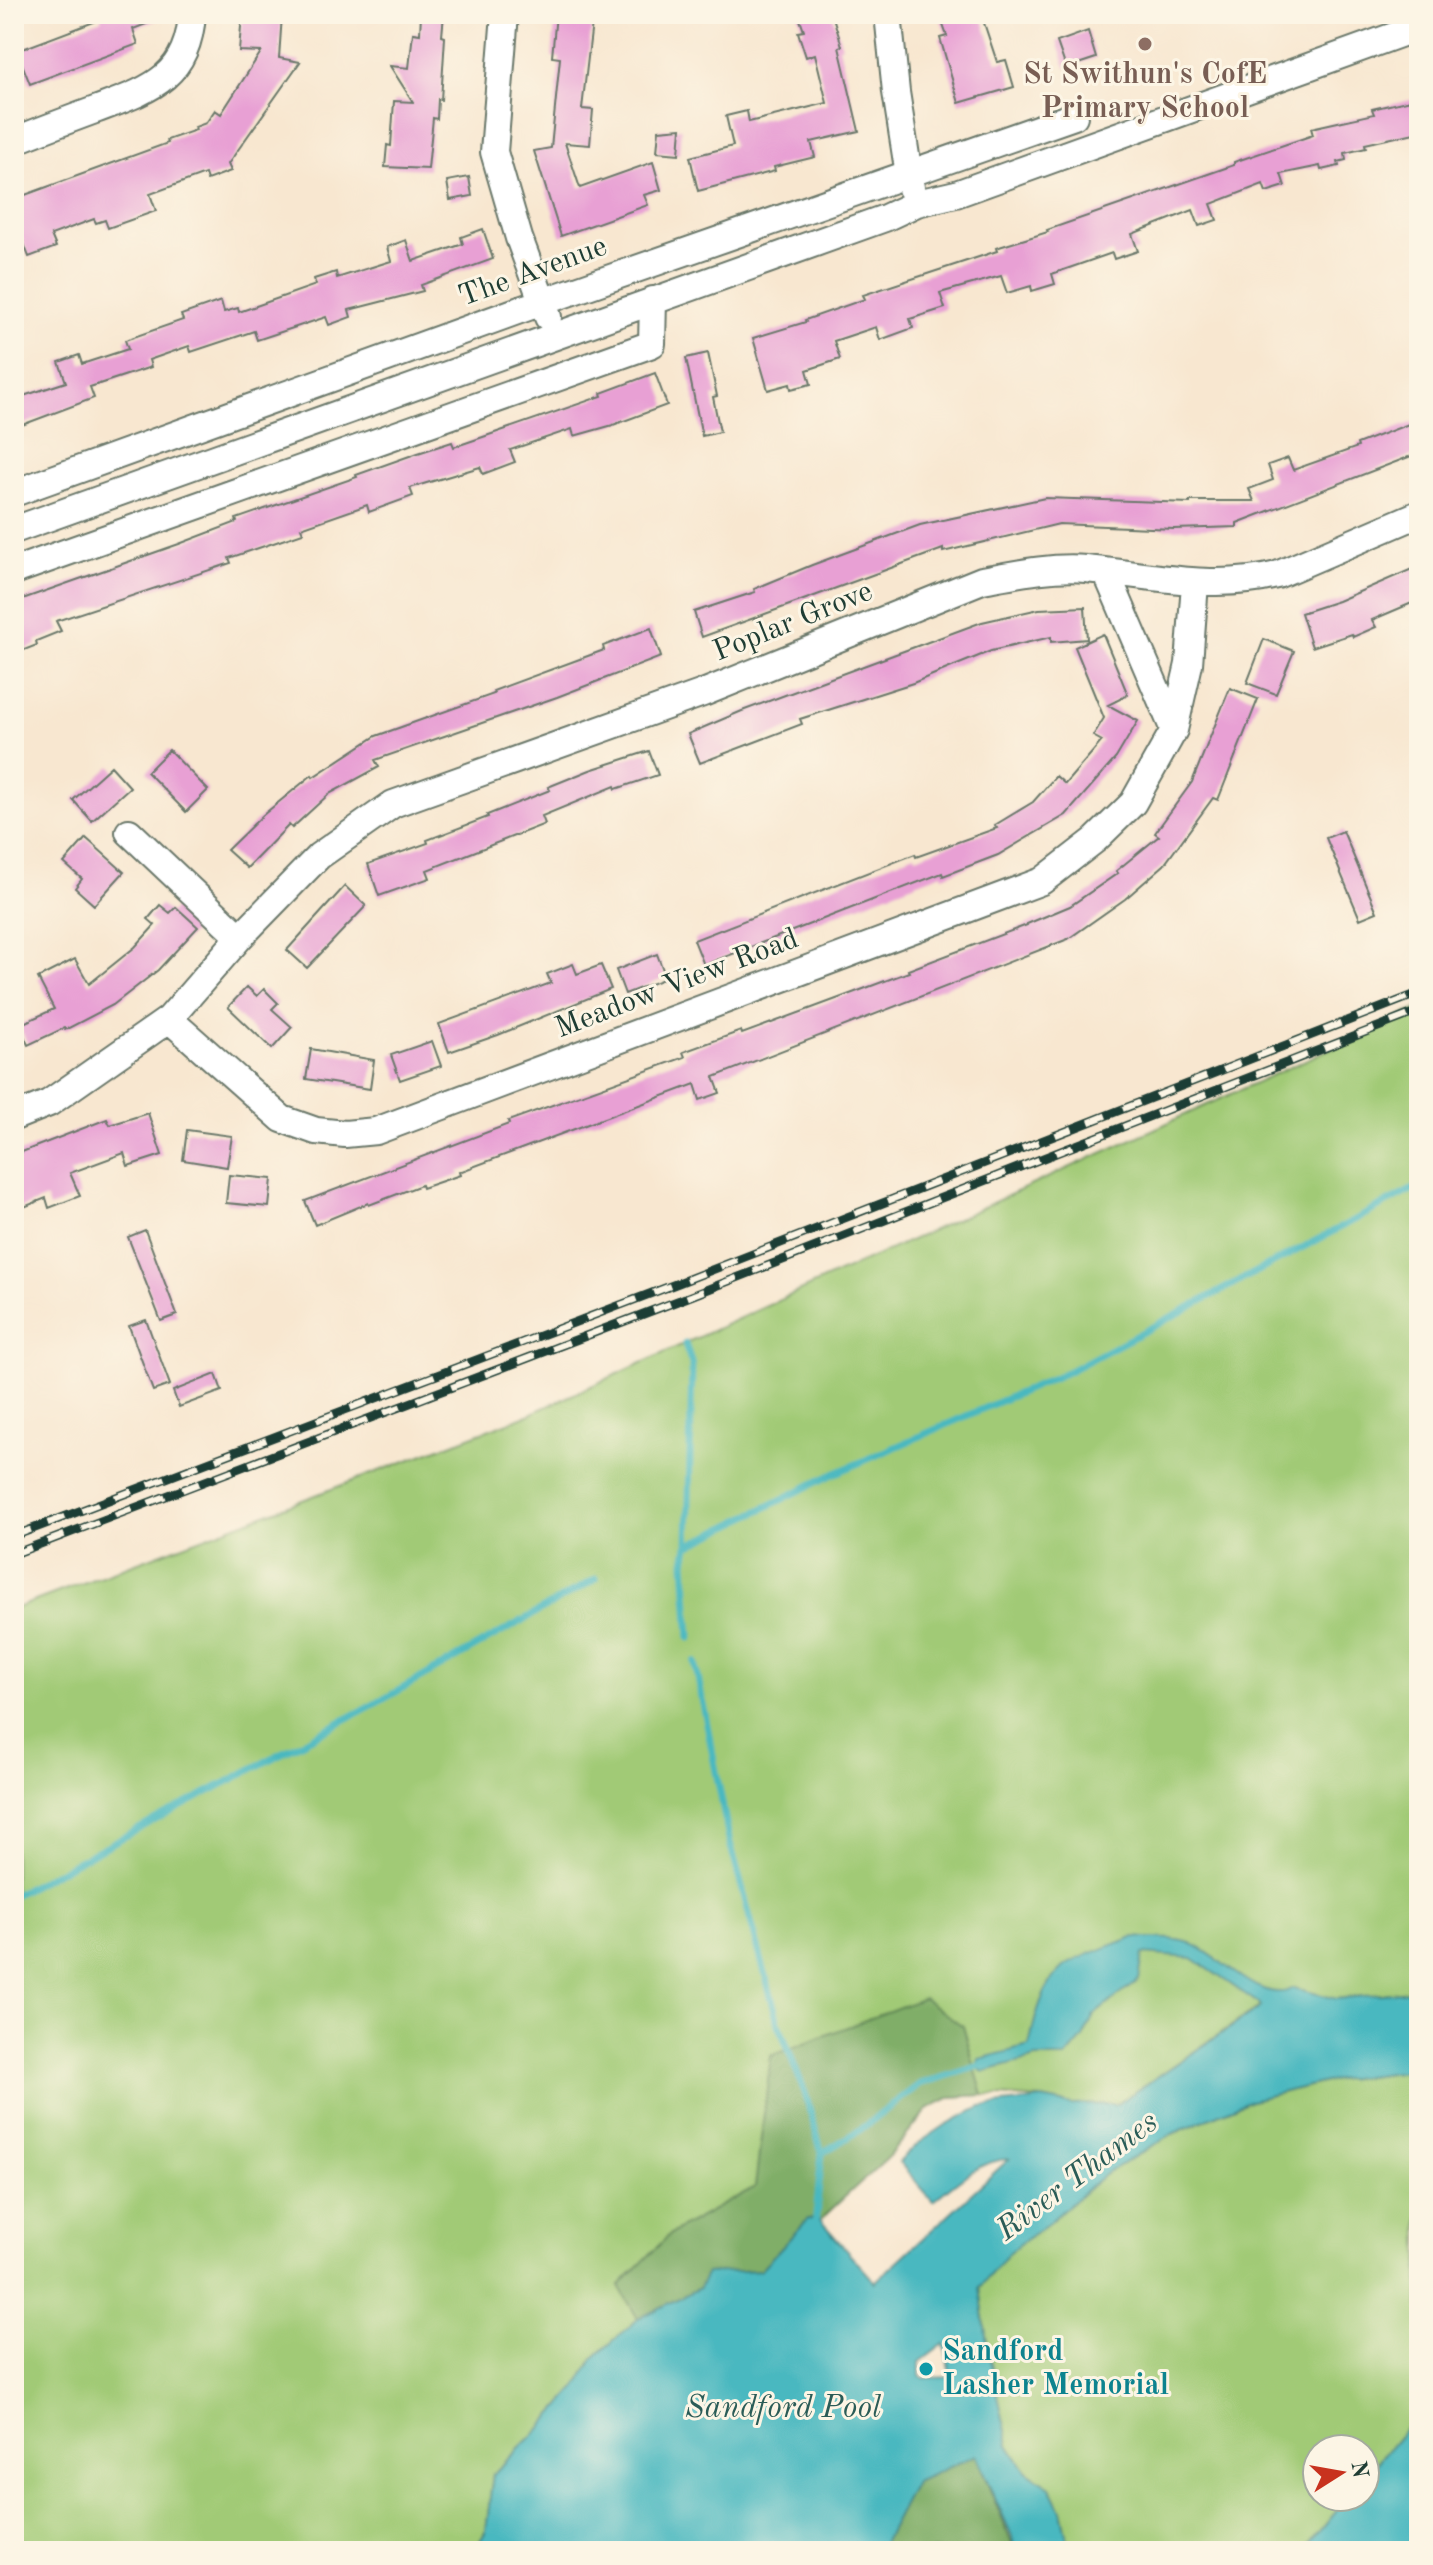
<svg xmlns="http://www.w3.org/2000/svg" width="1433" height="2565" viewBox="0 0 1433 2565" font-family="'Old Standard TT',serif">
  <rect width="100%" height="100%" fill="#fcf5e5"/>
  <filter id="ink" filterUnits="userSpaceOnUse"><feTurbulence type="fractalNoise" baseFrequency=".0125" numOctaves="2"/><feDisplacementMap in="SourceGraphic" scale="16" xChannelSelector="R" yChannelSelector="G"/><feConvolveMatrix kernelMatrix="1 2 1 2 8 2 1 2 1" color-interpolation-filters="sRGB"/></filter>
  <filter id="wash" filterUnits="userSpaceOnUse"><feTurbulence type="fractalNoise" baseFrequency=".006" numOctaves="4" result="noise"/><feDisplacementMap in="SourceGraphic" scale="32" xChannelSelector="R" yChannelSelector="G"/><feGaussianBlur stdDeviation="1.8" result="paint"/><feColorMatrix in="noise" values="0 0 0 0 0 0 0 0 0 0 0 0 0 0 0 0 0 1.4 0 .05"/><feComposite in="paint" operator="in"/></filter>
  <g filter="url(#wash)">
    <rect width="100%" height="100%" fill="#f8e7d0"/>
    <path fill="#a1ca76" stroke="#608455" stroke-width="2" d="M 1419,1008 L 1419,1990 L 1336,1999 L 1294,1988 L 1253,2011 L 1117,2104 L 1072,2105 L 1042,2099 L 983,2095 L 951,2097 L 929,2108 L 893,2152 L 820,2220 L 808,2219 L 760,2270 L 699,2288 L 638,2319 L 593,2359 L 576,2389 L 542,2427 L 493,2474 L 486,2531 L 474,2551 L 14,2551 L 14,1609 L 530,1414 Z
      M 1419,2069 L 1419,2412 L 1365,2477 L 1365,2449 L 1317,2449 L 1317,2497 L 1348,2497 L 1304,2551 L 1072,2551 L 1067,2539 L 1061,2510 L 1050,2487 L 1026,2471 L 1009,2445 L 988,2351 L 980,2287 L 1008,2252 L 1047,2224 L 1104,2175 L 1172,2134 L 1251,2100 L 1329,2081 Z"/>
    <path fill="#80ae67" stroke="#50764e" stroke-width="2" d="M 923,1998 L 963,2026 L 983,2095 L 951,2097 L 929,2108 L 893,2152 L 820,2220 L 808,2219 L 760,2270 L 708,2273 L 699,2288 L 638,2319 L 619,2286 L 670,2234 L 755,2187 L 771,2056 Z
      M 976,2455 L 1015,2551 L 879,2551 L 915,2482 Z"/>
    <path fill="#49b8c0" stroke="#347a7a" stroke-width="2" fill-rule="evenodd" d="M 1133,1937 C 1151,1939 1173,1937 1190,1943 C 1221,1955 1261,2007 1294,1988 L 1337,1999 L 1419,1990 L 1419,2069 L 1329,2081 L 1251,2100 L 1172,2134 L 1104,2175 L 1047,2224 L 1009,2252 L 980,2287 L 988,2351 L 1009,2445 L 1026,2471 L 1050,2487 L 1061,2510 L 1067,2539 L 1072,2551 L 1015,2551 L 1012,2537 L 976,2455 L 915,2482 L 879,2551 L 474,2551 L 486,2531 L 493,2474 L 542,2427 L 576,2389 L 593,2359 L 638,2319 L 699,2288 L 707,2273 L 760,2270 L 808,2219 L 820,2220 L 875,2282 L 1009,2159 C 979,2160 955,2183 933,2201 L 899,2162 L 919,2143 L 947,2124 L 981,2107 L 1042,2099 L 1072,2105 L 1117,2104 L 1261,2007 L 1258,2003 L 1192,1958 L 1143,1954 L 1139,1980 L 1094,2015 L 1083,2038 L 1066,2058 L 1036,2058 L 983,2072 L 977,2067 L 979,2059 L 1029,2046 C 1035,2018 1041,1987 1064,1967 C 1076,1957 1117,1944 1133,1937 ZM 944,2344 L 952,2377 L 924,2378 L 920,2375 L 920,2362 Z
      M 1419,2412 L 1419,2551 L 1304,2551 L 1348,2497 L 1365,2497 L 1365,2477 Z"/>
    <g fill="none" stroke-linecap="round" stroke-linejoin="round">
      <path stroke="#49b8c0" stroke-width="7" d="M 685,1344 L 692,1364 L 688,1546 L 685,1562 L 690,1638
        M 688,1546 L 829,1476 L 1067,1372 L 1419,1186
        M 695,1662 L 729,1839 L 778,2022 L 805,2093 L 822,2153 L 815,2226
        M 14,1895 L 382,1700 L 596,1579
        M 822,2153 L 857,2132 L 920,2084 L 983,2065"/>
    </g>
    <g id="blocks">
      <path fill="#e8a0d4" d="M 100,14 L 167,16 L 133,29 L 138,44 L 30,84 L 17,51 L 102,19 Z
        M 242,14 L 282,15 L 279,58 L 300,62 L 228,164 L 231,171 L 207,180 L 205,174 L 150,194 L 156,211 L 108,228 L 105,220 L 96,223 L 94,219 L 51,235 L 56,247 L 29,257 L 14,217 L 14,199 L 168,143 L 167,140 L 196,130 L 195,127 L 206,123 L 215,110 L 221,114 L 261,52 L 239,51 Z
        M 421,14 L 444,14 L 442,36 L 445,37 L 441,100 L 438,99 L 437,119 L 433,118 L 428,169 L 385,167 L 387,145 L 391,146 L 394,101 L 413,102 L 390,66 L 409,68 L 413,33 L 420,34 Z
        M 556,14 L 593,14 L 582,109 L 593,110 L 590,145 L 565,143 L 580,188 L 653,162 L 661,190 L 644,195 L 648,205 L 561,236 L 534,151 L 551,148 L 560,58 L 552,57 Z
        M 798,14 L 832,14 L 842,46 L 839,47 L 859,131 L 811,142 L 815,157 L 774,167 L 775,171 L 698,191 L 690,157 L 733,146 L 726,116 L 747,111 L 749,122 L 827,103 L 815,54 L 806,57 L 798,32 L 804,31 Z
        M 939,14 L 981,14 L 997,62 L 1006,60 L 1014,87 L 959,103 L 940,38 L 947,36 Z
        M 1088,31 L 1096,58 L 1066,68 L 1057,42 Z
        M 1415,99 L 1419,132 L 1365,144 L 1366,148 L 1345,153 L 1346,160 L 1338,162 L 1339,166 L 1321,170 L 1320,166 L 1281,174 L 1285,186 L 1266,192 L 1263,184 L 1211,204 L 1217,220 L 1199,226 L 1193,210 L 1132,234 L 1138,251 L 1114,259 L 1112,253 L 1052,274 L 1055,284 L 1032,291 L 1031,286 L 1007,293 L 1001,276 L 940,293 L 945,308 L 910,319 L 913,328 L 880,340 L 876,327 L 834,341 L 840,359 L 807,370 L 811,384 L 791,389 L 790,384 L 768,390 L 753,338 L 806,322 L 805,320 L 865,299 L 863,295 L 997,251 L 996,248 L 1048,232 L 1047,230 L 1234,165 L 1234,162 L 1313,135 L 1311,128 L 1374,114 L 1372,109 Z
        M 681,128 L 679,154 L 657,152 L 659,130 Z
        M 469,177 L 472,196 L 450,200 L 447,181 Z
        M 483,229 L 493,259 L 421,285 L 423,291 L 349,310 L 351,317 L 329,325 L 326,317 L 257,340 L 254,331 L 191,352 L 189,346 L 149,360 L 151,367 L 90,387 L 94,398 L 14,428 L 14,399 L 66,382 L 59,362 L 79,355 L 82,364 L 128,349 L 125,340 L 183,320 L 181,315 L 221,301 L 224,312 L 238,308 L 239,312 L 316,285 L 314,279 L 336,272 L 337,278 L 391,261 L 387,247 L 406,240 L 413,261 L 463,244 L 461,237 Z
        M 708,353 L 717,396 L 713,397 L 720,432 L 702,436 L 686,358 Z
        M 655,373 L 667,405 L 613,425 L 574,436 L 572,429 L 510,450 L 515,462 L 483,474 L 480,467 L 410,488 L 413,496 L 369,512 L 367,505 L 301,528 L 303,533 L 229,558 L 231,563 L 56,621 L 61,631 L 36,641 L 37,645 L 14,654 L 14,602 L 179,544 L 237,522 L 236,519 L 357,477 L 356,475 L 418,453 L 452,442 L 454,447 L 602,396 L 601,393 Z
        M 1419,420 L 1419,453 L 1237,523 L 1237,527 L 1174,529 L 1059,524 L 943,552 L 943,549 L 702,637 L 694,612 L 755,592 L 754,589 L 812,565 L 920,525 L 1045,498 L 1190,503 L 1190,501 L 1254,501 L 1249,489 L 1273,480 L 1268,465 L 1288,458 L 1293,470 L 1358,447 L 1357,444 Z
        M 1419,566 L 1419,600 L 1372,620 L 1376,627 L 1353,637 L 1352,634 L 1312,647 L 1301,613 L 1338,601 Z
        M 1085,607 L 1087,639 L 1051,642 L 1051,637 L 991,651 L 913,683 L 800,719 L 802,724 L 700,763 L 688,734 L 742,711 L 982,622 L 1039,609 Z
        M 651,628 L 661,657 L 557,697 L 375,760 L 379,767 L 329,794 L 292,828 L 289,825 L 247,868 L 227,850 L 263,815 L 312,775 L 313,777 L 376,736 L 494,694 L 493,691 L 604,650 L 603,646 Z
        M 1103,634 L 1128,695 L 1108,705 L 1138,721 L 1116,758 L 1066,815 L 998,855 L 943,876 L 942,873 L 704,965 L 694,940 L 915,854 L 916,857 L 997,828 L 995,825 L 1033,802 L 1056,776 L 1065,784 L 1102,741 L 1093,736 L 1104,718 L 1075,647 Z
        M 1264,639 L 1294,651 L 1276,694 L 1247,683 Z
        M 1230,688 L 1258,699 L 1218,800 L 1213,798 L 1164,865 L 1125,899 L 1068,939 L 714,1077 L 720,1093 L 700,1100 L 695,1084 L 459,1172 L 460,1175 L 422,1188 L 421,1185 L 369,1205 L 368,1203 L 315,1225 L 305,1201 L 509,1124 L 508,1121 L 685,1057 L 683,1052 L 741,1031 L 742,1034 L 858,991 L 909,972 L 908,970 L 1027,925 L 1027,924 L 1070,906 L 1118,873 L 1116,871 L 1159,836 L 1155,833 L 1192,782 Z
        M 169,750 L 208,790 L 186,812 L 147,772 Z
        M 649,751 L 658,775 L 616,789 L 615,786 L 542,816 L 545,824 L 427,870 L 430,878 L 379,896 L 368,864 L 428,843 L 427,840 L 488,817 L 487,815 L 550,790 L 548,787 L 590,770 Z
        M 111,766 L 130,787 L 92,821 L 73,800 Z
        M 1343,831 L 1377,912 L 1360,919 L 1326,838 Z
        M 86,838 L 124,872 L 94,905 L 75,888 L 82,879 L 64,863 Z
        M 345,886 L 366,906 L 307,968 L 287,950 Z
        M 160,905 L 170,913 L 176,907 L 198,927 L 158,970 L 113,1005 L 65,1030 L 64,1028 L 28,1045 L 19,1025 L 54,1009 L 38,978 L 75,959 L 89,984 L 135,947 L 155,925 L 148,919 Z
        M 657,954 L 666,978 L 625,994 L 616,970 Z
        M 573,964 L 577,974 L 601,965 L 611,989 L 498,1035 L 449,1052 L 439,1024 L 551,983 L 547,974 Z
        M 247,987 L 257,996 L 264,989 L 278,1003 L 272,1009 L 292,1027 L 272,1049 L 228,1007 Z
        M 432,1041 L 441,1066 L 400,1080 L 391,1055 Z
        M 311,1049 L 374,1060 L 370,1089 L 306,1079 Z
        M 148,1113 L 162,1155 L 128,1166 L 124,1153 L 70,1173 L 80,1196 L 49,1208 L 46,1198 L 14,1211 L 14,1155 L 107,1119 L 110,1125 Z
        M 187,1130 L 232,1136 L 227,1167 L 183,1160 Z
        M 229,1175 L 272,1179 L 269,1207 L 226,1203 Z
        M 145,1230 L 177,1315 L 161,1321 L 128,1237 Z
        M 146,1320 L 170,1385 L 153,1391 L 129,1326 Z
        M 216,1374 L 222,1391 L 179,1407 L 173,1391 Z"/>
    </g>
  </g>
  <g filter="url(#ink)">
    <use href="#blocks" fill-opacity="0" stroke="#6b786b" stroke-width="2"/>
    <g fill="none" stroke-linecap="round" stroke-linejoin="round">
      <defs>
        <path id="minor" d="M 505,14 L 494,152 L 519,238 L 548,317
          M 888,14 L 896,92 L 911,188
          M 14,141 C 41,130 68,120 95,110 C 148,90 188,79 192,14
          M 14,493 L 542,302 L 1074,116
          M 14,530 L 885,218 L 917,203 L 956,194 L 1419,27
          M 14,571 L 652,344 L 653,300
          M 1106,572 L 1174,730
          M 129,832 L 240,937
          M 169,1019 L 282,1119 L 316,1131 L 345,1134 L 376,1131 L 1042,881 L 1095,840 L 1133,803 L 1174,730 L 1189,664 L 1195,583
          M 14,1117 L 49,1103 L 169,1019 L 240,937 L 319,856 L 393,804 L 703,693 L 982,580 C 1015,574 1052,566 1086,569 C 1151,575 1213,591 1277,575 L 1419,514"/>
      </defs>
      <use href="#minor" stroke="#6b786b" stroke-width="30"/>
      <use href="#minor" stroke="#fff" stroke-width="26"/>
      <defs>
        <path id="rail" d="M 14,1536 L 681,1282 L 1419,993
          M 14,1554 L 688,1297 L 1419,1011"/>
      </defs>
      <use href="#rail" stroke="#1f3d34" stroke-width="9"/>
      <use href="#rail" stroke="#fcf5e5" stroke-width="6" stroke-dasharray="18" stroke-linecap="butt"/>
    </g>
  </g>
  <circle fill="#8d6e63" stroke="#fcf5e5" stroke-width="3" cx="1145" cy="44" r="8"/>
  <circle fill="#0f9aa8" stroke="#fcf5e5" stroke-width="3" cx="926" cy="2369" r="8"/>
  <g text-anchor="middle" dominant-baseline="central" stroke-width="6" stroke-linejoin="round" paint-order="stroke">
    <g font-size="30" font-weight="bold" fill="#785e54" stroke="#fcf5e5">
      <text x="1145" y="75">St Swithun's CofE<tspan x="1145" dy="34">Primary School</tspan></text>
    </g>
    <g font-size="30" fill="#1f3d34" stroke="#fcf5e5">
      <text transform="translate(533 272) rotate(-20)">The Avenue</text>
      <text transform="translate(793 622) rotate(-22)">Poplar Grove</text>
      <text transform="translate(677 984) rotate(-21)">Meadow View Road</text>
    </g>
    <g font-size="30" font-weight="bold" fill="#0d838f" stroke="#fcf5e5" text-anchor="start">
      <text x="942" y="2352">Sandford<tspan x="942" dy="34">Lasher Memorial</tspan></text>
    </g>
    <g font-size="32" font-style="italic" fill="#2a5c57" stroke="#fcf5e5">
      <text transform="translate(1078 2177) rotate(-37)">River Thames</text>
      <text x="783" y="2409">Sandford Pool</text>
    </g>
  </g>
  <rect width="1433" height="2565" fill="none" stroke="#fcf5e5" stroke-width="48"/>
  <g transform="translate(1341 2473) rotate(79)"><circle r="38" fill="#fcf5e5" stroke="#a4ab9e" stroke-width="2"/>
  <path d="M0-6L14 30L0 20L-14 30Z" fill="#c8321e"/>
  <text y="-12" font-size="22" font-weight="bold" text-anchor="middle" fill="#1f3d34">N</text>
  </g>
</svg>
